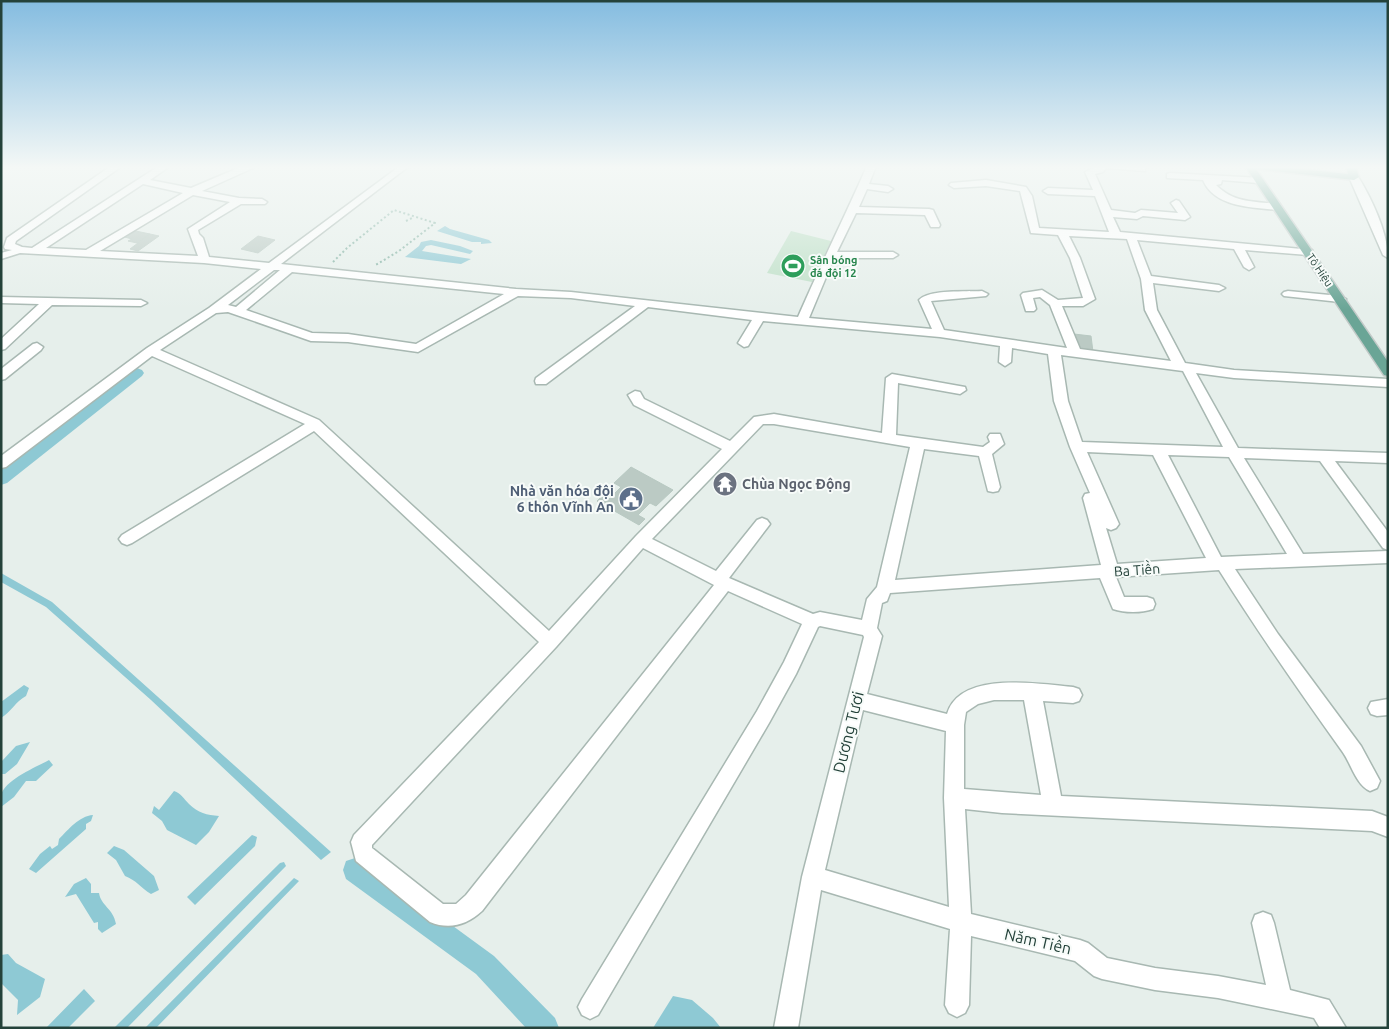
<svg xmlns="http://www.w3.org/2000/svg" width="1389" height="1029" viewBox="0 0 1389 1029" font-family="Ubuntu,sans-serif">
  <rect width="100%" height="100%" fill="#e6efeb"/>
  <path fill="#bfe0c8" d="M 791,231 L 831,241 L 812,282 L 767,273 Z"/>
  <path fill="#8ec9d4" d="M 445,226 L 450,229 L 489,240 L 492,243 L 481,244 L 481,242 L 472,242 L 437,231 Z
    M 431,240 L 460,246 L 473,251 L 470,254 L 431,245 L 426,246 L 422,251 L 471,259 L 461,264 L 405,257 L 419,246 L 421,242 Z
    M 1,573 L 52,602 L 331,852 L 321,860 L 151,700 L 46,607 L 1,582 Z
    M 24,685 L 29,688 L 26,696 C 16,701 11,712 1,718 L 1,702 Z
    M 30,742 L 17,764 L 5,774 L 1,774 L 1,762 L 16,746 Z
    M 49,760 L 53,765 L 36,781 L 26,781 L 14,797 L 1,807 C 1,804 0,799 1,795 C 5,780 36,767 49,760 Z
    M 174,791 C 181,793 184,799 189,804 C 198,813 207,815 219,816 L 209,832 L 196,845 L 167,830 L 162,821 L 152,813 L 154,806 L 159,810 Z
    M 93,815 L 91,821 L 86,824 L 86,829 L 36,873 L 29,869 L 40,854 L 50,846 L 52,849 L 58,845 L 59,839 C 68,830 79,816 93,815 Z
    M 252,835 L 257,837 L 255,846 L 195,905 L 187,897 Z
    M 114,846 L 124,850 L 154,876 L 159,890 L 151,894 C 141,888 136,880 125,876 L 116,860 L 107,853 Z
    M 284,862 L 286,866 L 127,1028 L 114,1028 L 280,863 Z
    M 86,878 L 91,884 L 91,893 L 99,893 C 101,906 113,908 116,924 L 102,933 L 98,929 L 98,922 L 94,923 L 76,894 L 65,897 L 74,884 Z
    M 294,878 L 299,881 L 156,1028 L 145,1028 Z
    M 8,954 L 16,963 L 45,979 L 40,997 L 17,1015 L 18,1000 L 1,983 L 1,955 Z
    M 84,989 L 95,1001 L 68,1028 L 46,1028 Z
    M 673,996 L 692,1000 L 713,1018 L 721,1028 L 653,1028 Z"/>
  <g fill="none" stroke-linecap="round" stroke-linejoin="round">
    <path fill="#8ec9d4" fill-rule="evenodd" d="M 137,368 L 142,370 L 144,373 L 142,376 L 7,483 L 1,485 L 1,470 L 132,370 Z
      M 355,858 L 364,861 L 494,956 L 555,1018 L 559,1028 L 526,1028 L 476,974 L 346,879 L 343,870 L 346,861 Z"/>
  </g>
  <path fill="#bbcac4" stroke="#b8c9c2" d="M 131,230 L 150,234 L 137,243 L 128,241 L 132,239 L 121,236 Z
    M 150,234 L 159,236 L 138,251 L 130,249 Z
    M 258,236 L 275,240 L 258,253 L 241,249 Z
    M 1074,334 L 1091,336 L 1093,352 L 1077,350 Z
    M 631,467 L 673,490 L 656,506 L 650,503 L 638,515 L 645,519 L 639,525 L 597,501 L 602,496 L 609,499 L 621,487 L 614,483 Z"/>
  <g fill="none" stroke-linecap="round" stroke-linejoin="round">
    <defs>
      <path id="minor" d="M 111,166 L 122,166 L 16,241 L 15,244 L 22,247 L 32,248 L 159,166 L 170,166 L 150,180 L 191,188 L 243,166 L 254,166 L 253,168 L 202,191 L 239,198 L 262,199 L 267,202 L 265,204 L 241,204 L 198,230 L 199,234 L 203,238 L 209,257 L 269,263 L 400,166 L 409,166 L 281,264 L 516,289 L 571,292 L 798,317 C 820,266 845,216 867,166 L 876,166 L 869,184 L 888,186 L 893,189 L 888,192 L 867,189 L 859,207 L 929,209 L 933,210 L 940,225 L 939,227 L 931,227 L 925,215 L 856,213 L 837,252 L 893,252 L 898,255 L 893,258 L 834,258 L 809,318 L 932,329 L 919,300 C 929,289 967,292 982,291 L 988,294 L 986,296 L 931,301 L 944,330 L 1067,348 L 1050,305 L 1040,297 L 1033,298 L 1036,309 L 1034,311 L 1026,311 L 1021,295 L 1023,293 L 1042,290 L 1058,300 L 1083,298 L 1070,258 L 1058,235 L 1031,233 L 1020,191 L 986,186 L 954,188 L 949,185 L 951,183 L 986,180 L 1026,187 L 1032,196 L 1039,228 L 1109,232 L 1095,196 L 1048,194 L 1043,191 L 1048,188 L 1093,190 L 1085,172 L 1099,166 L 1142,166 L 1145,167 L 1145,171 L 1106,168 L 1103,172 L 1095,174 L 1111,210 L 1135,213 L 1141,210 L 1178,213 L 1171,203 L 1176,200 L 1179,201 L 1190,217 L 1185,220 L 1143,216 L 1137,219 L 1113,217 L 1120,232 L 1312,250 L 1313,252 L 1308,255 L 1245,250 L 1254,267 L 1249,270 L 1244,267 L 1234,249 L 1137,240 L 1151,276 L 1219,285 L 1225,288 L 1219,291 L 1153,283 L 1157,310 L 1185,363 L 1234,370 L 1388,379 L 1388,387 L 1234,378 L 1196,373 L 1238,448 L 1388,453 L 1388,463 L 1335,461 L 1388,532 L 1388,550 L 1383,548 L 1320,461 L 1244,458 L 1303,554 L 1388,551 L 1388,563 L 1235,569 L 1278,634 L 1361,746 L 1380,781 L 1377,788 L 1370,791 C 1356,785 1351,763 1342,751 C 1299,691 1258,632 1219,570 L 1116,577 L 1124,597 L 1147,597 L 1153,599 L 1155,604 L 1153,609 C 1142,613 1124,613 1113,609 L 1100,578 L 890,593 L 887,601 L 882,603 L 877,628 L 882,636 L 867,694 L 947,714 C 960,670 1039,684 1073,687 L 1079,689 L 1082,695 L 1079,701 L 1073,703 L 1043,701 L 1061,796 L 1372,811 L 1388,817 L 1388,837 L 1372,831 L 1002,813 L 965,809 L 971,914 L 1080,940 L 1088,943 L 1107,958 L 1155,968 L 1218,976 L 1266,985 L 1252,923 L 1255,915 L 1263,912 L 1271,915 L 1274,923 L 1290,990 L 1329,1000 L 1346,1028 L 1320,1028 L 1314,1018 L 1218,998 L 1155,990 L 1102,979 L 1094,976 L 1075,961 L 971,936 L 969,1005 L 965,1013 L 957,1017 L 949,1013 L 945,1005 L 950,929 L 821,890 L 798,1028 L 774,1028 L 802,877 L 864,637 L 863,635 L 820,626 L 818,627 L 796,674 L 769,723 L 598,1015 L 590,1019 L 582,1015 L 578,1007 L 582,999 L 757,711 L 784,662 L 802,624 L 728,591 L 482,911 C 467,925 449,930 430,922 L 356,861 L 351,842 L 354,835 L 539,642 L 314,431 L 132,543 L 127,545 L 122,543 L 119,539 L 122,535 L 305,424 L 152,356 L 6,467 L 1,468 L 1,456 L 147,348 L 209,308 L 261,269 L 204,263 L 20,253 L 1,259 L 1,253 L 12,250 L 5,249 L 4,247 L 7,238 ZM 143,184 L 183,193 L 86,250 L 46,248 ZM 193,195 L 230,202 L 188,229 L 198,256 L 100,251 ZM 1069,236 L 1127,239 L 1141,279 L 1145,310 L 1171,361 L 1080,349 L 1062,306 L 1083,306 L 1095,299 L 1080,258 ZM 274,270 L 280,270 L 236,307 L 228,305 ZM 292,272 L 504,294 L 416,344 L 348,334 L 312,333 L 246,310 ZM 518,296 L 571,298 L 635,306 L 536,378 L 535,381 L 536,384 L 546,384 L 648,307 L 752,320 L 738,343 L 744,347 L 748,346 L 763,321 L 940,337 L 1000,346 L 999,362 L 1005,366 L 1011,362 L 1012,348 L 1048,354 L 1054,401 L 1070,447 L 1090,493 L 1085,494 L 1083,498 L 1101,565 L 895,580 L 924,449 L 979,456 L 988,491 L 993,492 L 998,491 L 1000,487 L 992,454 L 1004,444 L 1000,434 L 990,434 L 988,437 L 990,442 L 983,447 L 896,435 L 898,383 L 960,394 L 966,390 L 965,387 L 892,374 L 886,378 L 882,433 L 774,414 L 754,417 L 730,441 L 644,399 L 640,392 L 635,391 L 628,395 L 634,405 L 722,449 L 636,536 L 549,631 L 319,420 L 160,350 L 216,313 L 228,312 L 311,341 L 348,342 L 418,352 ZM 1061,355 L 1183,371 L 1223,447 L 1082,442 L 1068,401 ZM 763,424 L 774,424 L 910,447 L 877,587 L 867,599 L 862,620 L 820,612 L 813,614 L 729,578 L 767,528 L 770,524 L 767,520 L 762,518 L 757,520 L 716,571 L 652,539 ZM 1087,452 L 1153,455 L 1206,558 L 1117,564 L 1106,528 L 1111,530 L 1116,528 L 1119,524 ZM 1168,455 L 1229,457 L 1287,554 L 1221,557 ZM 643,548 L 714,585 L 466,895 L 456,904 L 443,904 L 372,848 L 372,845 L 556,647 ZM 994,700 L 1024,700 L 1041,795 L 964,789 L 964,725 L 966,712 L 978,704 ZM 863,710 L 946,731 L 944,798 L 949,907 L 825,870 Z
        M 1170,173 L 1261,178 L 1261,182 L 1258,183 L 1222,180 L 1221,184 L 1216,185 C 1234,203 1252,201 1276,204 L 1281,207 L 1276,210 C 1251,207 1214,207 1203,180 L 1167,178 L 1167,174 Z
        M 1354,174 L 1357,175 C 1371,197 1388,233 1388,258 L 1383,255 L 1349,177 Z
        M 1288,291 L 1340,296 L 1346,299 L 1340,302 L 1284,296 L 1282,294 L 1284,292 Z
        M 1,297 L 141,300 L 147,303 L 141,306 L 52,305 L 5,349 L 1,350 L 1,339 L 39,304 L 1,303 Z
        M 37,343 L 43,347 L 41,350 L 5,379 L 1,380 L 1,369 L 33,344 Z
        M 1388,699 L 1388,715 L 1377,716 L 1371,714 L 1368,708 L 1371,702 Z"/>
      <path id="major" d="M 1245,166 L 1272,166 L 1348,174 L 1346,166 L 1355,166 L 1359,177 L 1354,180 L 1256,169 L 1388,362 L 1388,376 L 1384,375 Z"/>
    </defs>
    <use href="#minor" stroke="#a8b8b2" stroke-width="3"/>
    <use href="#major" stroke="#c2cac8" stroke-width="3"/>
    <path stroke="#86b3a5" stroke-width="2" stroke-dasharray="2 2.5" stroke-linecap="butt" d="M 406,221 L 414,217
      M 333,262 L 347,248 L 394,210 L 435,223 L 399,251 L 374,266"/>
    <use href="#minor" fill="#fff" fill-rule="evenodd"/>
    <use href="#major" fill="#6aa596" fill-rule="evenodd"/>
  </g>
  <linearGradient id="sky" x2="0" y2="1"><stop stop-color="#84bce0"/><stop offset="0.54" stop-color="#f4f8f6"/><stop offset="1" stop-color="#f4f8f6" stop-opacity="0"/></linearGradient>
  <rect width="1389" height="310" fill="url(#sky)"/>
  <defs>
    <symbol id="stadium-disc" viewBox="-11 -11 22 22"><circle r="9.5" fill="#2e9e5b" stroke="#f7fbf9"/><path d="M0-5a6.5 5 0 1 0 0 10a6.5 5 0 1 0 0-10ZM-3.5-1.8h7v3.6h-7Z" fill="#fff"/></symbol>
    <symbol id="temple-disc" viewBox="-11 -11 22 22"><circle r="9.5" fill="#6b7280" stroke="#f7fbf9"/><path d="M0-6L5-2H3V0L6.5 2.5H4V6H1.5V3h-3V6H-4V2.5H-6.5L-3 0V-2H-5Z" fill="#fff"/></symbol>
    <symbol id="civic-disc" viewBox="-11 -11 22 22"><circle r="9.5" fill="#5c6f8a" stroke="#f7fbf9"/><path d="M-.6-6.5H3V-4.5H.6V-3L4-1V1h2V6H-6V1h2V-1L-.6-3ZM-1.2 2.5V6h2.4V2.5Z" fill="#fff"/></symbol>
  </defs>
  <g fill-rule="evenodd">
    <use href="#stadium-disc" x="779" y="252" width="28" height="28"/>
    <use href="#temple-disc" x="711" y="470" width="28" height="28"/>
    <use href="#civic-disc" x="617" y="485" width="28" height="28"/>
  </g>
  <g text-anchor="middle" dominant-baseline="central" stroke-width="4" stroke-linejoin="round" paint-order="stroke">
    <g font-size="11" font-weight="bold" fill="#27864d" stroke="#f7fbf9" text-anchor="start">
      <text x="810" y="260">Sân bóng<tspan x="810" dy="13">đá đội 12</tspan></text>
    </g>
    <g font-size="11" fill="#24423a" stroke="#f7fbf9">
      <text transform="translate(1320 270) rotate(56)">Tô Hiệu</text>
    </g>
    <g font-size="14" font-weight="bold" fill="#5b616d" stroke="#f7fbf9" text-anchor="start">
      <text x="742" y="484">Chùa Ngọc Động</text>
    </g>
    <g font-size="14" font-weight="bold" fill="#4e5e75" stroke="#f7fbf9" text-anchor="end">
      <text x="614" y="491">Nhà văn hóa đội<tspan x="614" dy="16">6 thôn Vĩnh An</tspan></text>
    </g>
    <g font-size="14" fill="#24423a" stroke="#f7fbf9">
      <text transform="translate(1137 570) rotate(-4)">Ba Tiền</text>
    </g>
    <g font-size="16" fill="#24423a" stroke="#f7fbf9">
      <text transform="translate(848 732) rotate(-76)">Dương Tươi</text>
      <text transform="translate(1038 941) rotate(13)">Năm Tiền</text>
    </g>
  </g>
  <rect width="1389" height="1029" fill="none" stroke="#24423a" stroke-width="5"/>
</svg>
